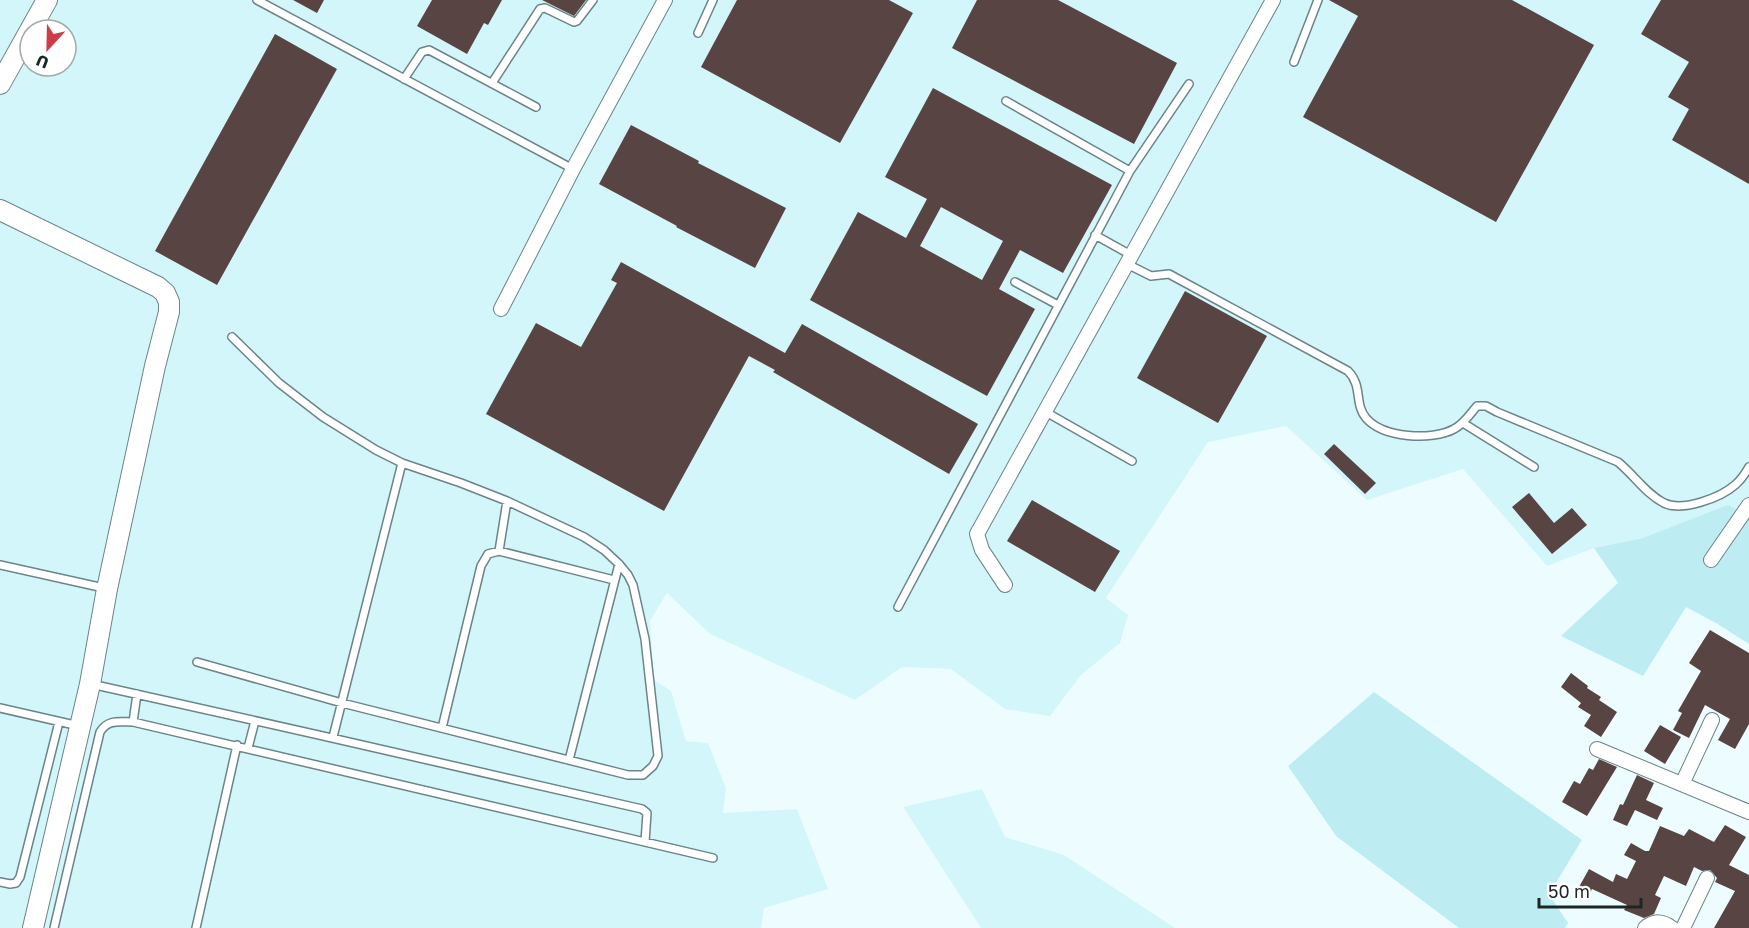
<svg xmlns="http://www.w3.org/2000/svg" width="1749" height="928" viewBox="0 0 1749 928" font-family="'Golos Text',sans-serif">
  <rect width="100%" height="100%" fill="#edfdff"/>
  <path fill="#d2f6fa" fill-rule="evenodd" d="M 0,0 L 1749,0 L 1749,516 L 1594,548 L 1547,566 L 1463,469 L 1367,500 L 1286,426 L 1208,442 L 1106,598 L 1128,615 L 1120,643 L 1081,675 L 1050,716 L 1005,709 L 951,669 L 902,667 L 855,700 L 710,634 L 667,593 L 650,621 L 654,680 L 671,691 L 686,741 L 708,743 L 726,788 L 723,813 L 797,809 L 828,889 L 764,908 L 761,928 L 0,928 ZM 30,30 L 66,30 L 66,66 L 30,66 Z
    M 982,789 L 1005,837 L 1064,855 L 1175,928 L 981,928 L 903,807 Z"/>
  <path fill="#bdedf3" d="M 1728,505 L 1749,516 L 1749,644 L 1716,623 L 1686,607 L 1643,676 L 1561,636 L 1618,583 L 1594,548 L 1643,538 Z
    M 1374,692 L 1582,840 L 1549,894 L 1568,923 L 1565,928 L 1459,928 L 1336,836 L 1288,766 Z"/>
  <path fill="#584443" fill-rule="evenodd" d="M 293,0 L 324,0 L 317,13 Z
    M 432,0 L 502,0 L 488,25 L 484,23 L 467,54 L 417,26 Z
    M 542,0 L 586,0 L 574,16 Z
    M 737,0 L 889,0 L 913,13 L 840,143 L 701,67 Z
    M 977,0 L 1058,0 L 1177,63 L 1134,144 L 952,48 Z
    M 1329,0 L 1512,0 L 1594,45 L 1496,222 L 1303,117 L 1358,16 Z
    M 1661,0 L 1749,0 L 1749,184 L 1672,140 L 1689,109 L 1668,97 L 1689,62 L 1641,34 Z
    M 275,34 L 337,69 L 217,285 L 155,251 Z
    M 933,88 L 1112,185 L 1063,273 L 1020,250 L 999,289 L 1035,309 L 987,396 L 810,300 L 858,212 L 906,238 L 927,199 L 885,177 ZM 941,207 L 1003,241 L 982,280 L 920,246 Z
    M 631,125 L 699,161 L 698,163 L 786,208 L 755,268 L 676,227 L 677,226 L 599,184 Z
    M 621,262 L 785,353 L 802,324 L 978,424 L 949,474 L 773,372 L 775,370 L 749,356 L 664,511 L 486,414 L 536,323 L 581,347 L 617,283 L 611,280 Z
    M 1185,291 L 1267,336 L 1218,423 L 1137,378 Z
    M 1334,444 L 1376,483 L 1365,494 L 1324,454 Z
    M 1529,493 L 1554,523 L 1572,508 L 1587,525 L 1552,554 L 1512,507 Z
    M 1032,500 L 1120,551 L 1095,592 L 1007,541 Z
    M 1710,630 L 1749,653 L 1749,724 L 1735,749 L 1718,740 L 1730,719 L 1705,705 L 1689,738 L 1673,730 L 1682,713 L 1678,711 L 1701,671 L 1689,663 Z
    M 1571,673 L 1588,686 L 1587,688 L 1601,697 L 1599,700 L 1617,712 L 1601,737 L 1584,726 L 1591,715 L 1578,707 L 1581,703 L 1561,687 Z
    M 1660,725 L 1681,737 L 1665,764 L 1644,751 Z
    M 1599,759 L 1617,767 L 1587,816 L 1562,802 L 1574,781 L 1580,784 L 1589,768 L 1593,770 Z
    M 1637,775 L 1654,783 L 1646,800 L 1663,808 L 1657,820 L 1635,810 L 1627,826 L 1613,820 L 1620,804 L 1623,805 Z
    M 1725,825 L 1746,837 L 1729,865 L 1749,875 L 1749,928 L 1714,928 L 1735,891 L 1715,882 L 1717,878 L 1710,870 L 1702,871 L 1694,867 L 1686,886 L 1664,876 L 1655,895 L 1661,898 L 1654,914 L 1644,918 L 1624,910 L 1627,905 L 1592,889 L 1590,893 L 1579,887 L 1589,869 L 1613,882 L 1616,874 L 1627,879 L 1636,861 L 1624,855 L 1631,843 L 1645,851 L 1649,851 L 1660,826 L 1684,836 L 1689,829 L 1714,842 Z"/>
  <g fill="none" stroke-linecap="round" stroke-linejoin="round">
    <defs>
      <path id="lane" d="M 257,0 L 573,169
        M 698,33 L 713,0
        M 1294,62 L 1318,0
        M 404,79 L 422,52 L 429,50 L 536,107
        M 492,83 L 540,9 L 545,8 L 574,22 L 577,21 L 593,0
        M 1006,101 L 1130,171
        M 1095,235 L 1131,255
        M 1127,264 L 1151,276 L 1169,274 L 1348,371 C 1363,386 1354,404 1366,418 C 1383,438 1432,441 1454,429 C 1464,424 1470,414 1477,406 L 1486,406 L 1497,412 L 1618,462 C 1634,475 1646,494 1664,503 C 1682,512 1720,498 1735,485 C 1741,480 1745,474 1749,467
        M 1015,282 L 1058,305
        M 1044,411 L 1132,461
        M 1463,423 L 1534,467
        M 499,551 L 507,501
        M 0,565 L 104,588
        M 898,607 L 1130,171 L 1189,84
        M 197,662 L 342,703 L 628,775 L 643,775 L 653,766 L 658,756 L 645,639 L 633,585 L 628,575 L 619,564 L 604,550 L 584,537 L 507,501 L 461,483 L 402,463 L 376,450 L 323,417 L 279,383 L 232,337
        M 91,684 C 275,725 458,766 642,809 L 647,813 L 645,842
        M 0,708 L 79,726
        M 133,722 L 713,858
        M 442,728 L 481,566 L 488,554 L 499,551 L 614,580
        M 333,737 L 402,463
        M 248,748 L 255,721
        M 569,760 L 619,564
        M 0,882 L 10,884 L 16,883 L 20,877 L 59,722
        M 54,928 L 100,732 C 108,719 119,722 133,722 L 137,694
        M 196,928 L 237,745"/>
      <path id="street" d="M 501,309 L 573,169 L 665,0
        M 1711,560 L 1749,505
        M 1005,585 L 982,550 L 977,534 L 1273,0
        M 1597,749 L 1749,812
        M 1682,784 L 1712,720
        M 1645,928 C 1654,920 1663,921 1672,928
        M 1683,928 L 1707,878"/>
      <path id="secondary" d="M 0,84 L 47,0
        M 0,210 L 158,287 L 165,293 L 169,302 L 169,312 L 155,366 L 107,589 L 90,684 L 33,928"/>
    </defs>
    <use href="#lane" stroke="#6c8487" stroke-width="10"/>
    <use href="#street" stroke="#6c8487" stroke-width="16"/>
    <use href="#secondary" stroke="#6c8487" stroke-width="22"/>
    <use href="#lane" stroke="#fff" stroke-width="7"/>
    <use href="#street" stroke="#fff" stroke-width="14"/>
    <use href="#secondary" stroke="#fff" stroke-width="20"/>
  </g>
  <g transform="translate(48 48) rotate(202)"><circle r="28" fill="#ffffff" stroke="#a4a8a9" stroke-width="1.5"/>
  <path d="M0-4.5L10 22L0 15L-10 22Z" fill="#cd3d47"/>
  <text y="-9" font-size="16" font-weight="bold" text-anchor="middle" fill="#1c2627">U</text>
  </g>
  <path d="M1539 898v9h102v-9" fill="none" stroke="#1c2627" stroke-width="3"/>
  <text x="1548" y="898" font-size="18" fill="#1c2627" stroke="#ffffff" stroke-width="4.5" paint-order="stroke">50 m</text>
</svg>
